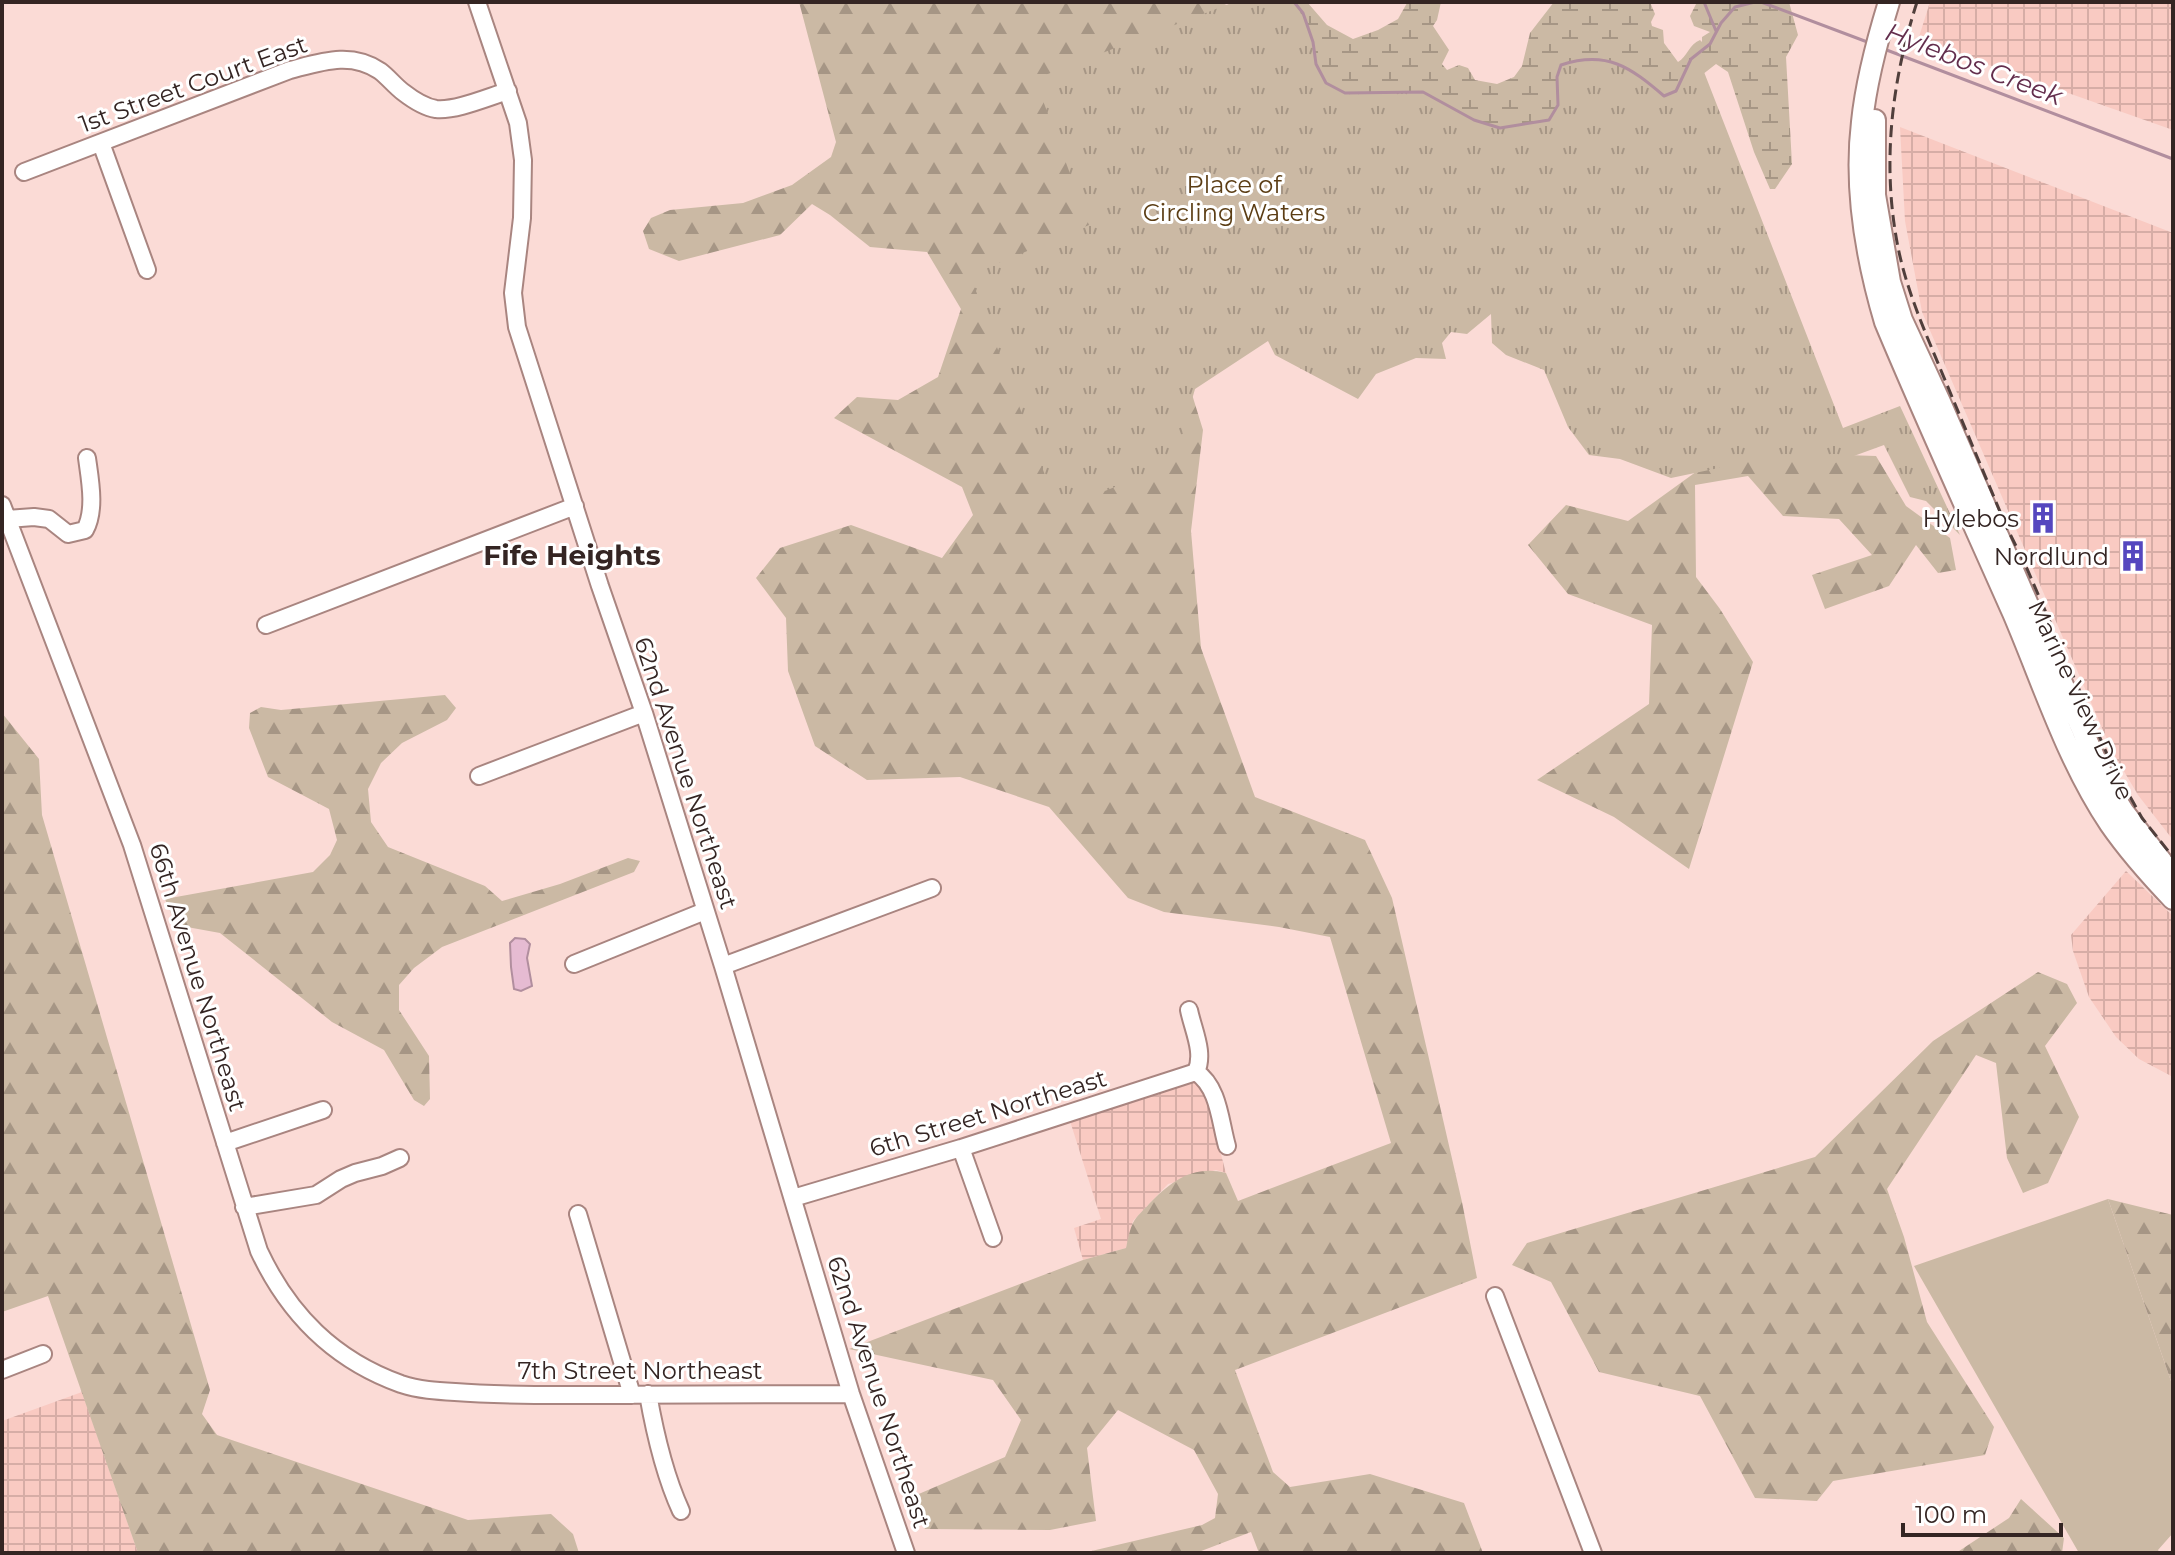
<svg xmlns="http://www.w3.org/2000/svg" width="2175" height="1555" viewBox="0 0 2175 1555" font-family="Montserrat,sans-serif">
  <defs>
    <pattern id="industrial-grid" width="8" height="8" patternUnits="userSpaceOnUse" patternTransform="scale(2)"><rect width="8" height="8" fill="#f9cac2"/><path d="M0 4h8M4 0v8" fill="none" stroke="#d6ada6"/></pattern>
    <pattern id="forest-firs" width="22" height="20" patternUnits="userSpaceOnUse" patternTransform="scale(2)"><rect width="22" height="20" fill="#cbb9a4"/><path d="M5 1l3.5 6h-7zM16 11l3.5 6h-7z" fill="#a69685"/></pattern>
    <pattern id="wetland-marsh" width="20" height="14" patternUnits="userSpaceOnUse" patternTransform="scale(2)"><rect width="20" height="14" fill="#cbb9a4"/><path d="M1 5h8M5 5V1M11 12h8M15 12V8" fill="none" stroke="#a69685"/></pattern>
    <pattern id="park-tufts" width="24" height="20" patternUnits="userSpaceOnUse" patternTransform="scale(2)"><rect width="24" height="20" fill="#cbb9a4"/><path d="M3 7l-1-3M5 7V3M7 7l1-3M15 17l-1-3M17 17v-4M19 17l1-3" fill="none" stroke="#a69685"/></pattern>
  </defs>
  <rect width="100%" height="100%" fill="#fbdbd6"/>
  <path fill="url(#industrial-grid)" d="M 1930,2 L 2173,2 L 2173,130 L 1918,40 Z
    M 1900,127 L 2173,233 L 2173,840 L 2138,795 L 2112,751 L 1922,312 L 1905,221 Z
    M 2126,871 L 2173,916 L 2173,1077 L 2139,1059 L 2116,1037 L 2089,997 L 2073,951 L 2071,935 Z
    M 1189,1083 L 1197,1083 L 1203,1088 L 1226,1173 L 1216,1170 L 1168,1184 L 1133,1221 L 1126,1248 L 1083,1260 L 1074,1228 L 1101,1219 L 1070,1121 Z
    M 82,1392 L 138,1553 L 2,1553 L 2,1421 Z"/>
  <path fill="#cbb9a4" d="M 2108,1199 L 2173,1387 L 2173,1533 L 2158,1550 L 2160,1553 L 2079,1553 L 1914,1266 Z"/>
  <path fill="url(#forest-firs)" d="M 799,2 L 1219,2 L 1262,18 L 1174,336 L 1203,430 L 1191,531 L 1201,648 L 1255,797 L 1365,840 L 1392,898 L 1462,1202 L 1477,1278 L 1235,1370 L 1273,1472 L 1290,1487 L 1370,1474 L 1464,1503 L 1483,1553 L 1259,1553 L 1251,1532 L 1196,1553 L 1083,1553 L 1202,1525 L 1215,1518 L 1218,1494 L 1194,1450 L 1118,1410 L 1087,1448 L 1096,1521 L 1050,1530 L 925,1529 L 914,1496 L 1005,1457 L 1021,1420 L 993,1380 L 849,1349 L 1083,1260 L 1126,1248 C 1128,1240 1129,1231 1133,1223 C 1136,1216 1144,1210 1149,1204 C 1170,1182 1193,1164 1226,1173 L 1238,1201 L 1391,1143 L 1330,937 L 1279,927 L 1164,912 L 1128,898 L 1049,807 L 960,777 L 867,780 L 815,746 L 788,671 L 786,618 L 756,578 L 780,548 L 851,525 L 942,558 L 973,515 L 962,487 L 834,418 L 857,397 L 898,400 L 938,377 L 961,309 L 927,252 L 870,247 L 830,215 L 812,204 L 780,235 L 679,261 L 649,249 L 643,231 L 651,218 L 670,210 L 743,203 L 792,185 L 831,157 L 836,142 Z
    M 1758,452 L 1876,456 L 1906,506 L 1950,538 L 1956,570 L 1938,573 L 1916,545 L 1889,586 L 1825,609 L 1812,575 L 1872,555 L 1839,519 L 1783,516 L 1748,476 L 1695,485 L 1696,577 L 1720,609 L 1753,662 L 1689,869 L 1614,817 L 1537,780 L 1649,704 L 1652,625 L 1568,594 L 1528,545 L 1566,505 L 1628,521 L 1711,461 Z
    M 445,695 L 456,708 L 447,720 L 402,743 L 381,763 L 368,789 L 371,822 L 388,847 L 485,886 L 502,901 L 560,884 L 628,858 L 640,861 L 634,872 L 442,947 L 414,968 L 399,985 L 399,1010 L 429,1056 L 430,1099 L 424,1106 L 414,1100 L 384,1050 L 332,1022 L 220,933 L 176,925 L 165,899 L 313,872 L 330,855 L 337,840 L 329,809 L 268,777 L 249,728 L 250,713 L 261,707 L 281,710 Z
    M 2,713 L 39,759 L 42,815 L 210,1390 L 202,1414 L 217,1435 L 468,1520 L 551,1514 L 573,1534 L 579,1553 L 138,1553 L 48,1296 L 2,1312 Z
    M 2038,972 L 2067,984 L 2077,1003 L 2045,1046 L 2079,1117 L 2048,1183 L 2023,1193 L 2007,1158 L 1996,1063 L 1976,1055 L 1887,1189 L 1904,1237 L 1927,1322 L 1994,1427 L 1985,1455 L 1833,1481 L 1817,1501 L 1755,1498 L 1700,1396 L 1599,1372 L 1551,1282 L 1512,1265 L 1527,1243 L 1815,1157 L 1933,1041 Z
    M 2108,1199 L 2173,1215 L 2173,1387 Z
    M 2021,1499 L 2064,1538 L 2062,1553 L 1956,1553 L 2009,1518 Z"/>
  <path fill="url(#wetland-marsh)" d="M 1288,2 L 1307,2 L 1327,25 L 1353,39 L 1378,30 L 1398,19 L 1407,3 L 1441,2 L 1437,20 L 1433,26 L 1449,50 L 1442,64 L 1447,70 L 1459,65 L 1468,68 L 1475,80 L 1497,84 L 1514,77 L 1522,66 L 1530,33 L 1554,2 L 1650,2 L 1655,14 L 1651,22 L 1652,26 L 1663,30 L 1664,43 L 1678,62 C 1687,57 1689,44 1700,40 L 1702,42 L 1702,37 L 1710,32 L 1694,26 L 1690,16 L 1697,2 L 1789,2 L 1798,35 L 1786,57 L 1792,164 L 1775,189 L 1770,189 L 1754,152 L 1728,72 L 1716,64 L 1698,78 L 1695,117 L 1330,138 Z"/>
  <path fill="url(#park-tufts)" d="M 1234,2 L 1294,2 L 1303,13 L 1313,42 L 1316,64 L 1326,83 L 1345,93 L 1423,92 L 1474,120 L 1500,128 L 1549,120 L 1558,105 L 1557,77 L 1561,65 C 1581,58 1610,56 1629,68 C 1641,76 1652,88 1664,96 L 1676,91 L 1691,59 L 1697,54 L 1843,428 L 1900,406 L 1960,535 L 1926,501 L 1910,497 L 1884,445 L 1821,468 L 1776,456 L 1671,478 L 1620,459 L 1589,455 L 1568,427 L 1544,370 L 1506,355 L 1492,343 L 1491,314 L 1467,334 L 1451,332 L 1442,343 L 1446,359 L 1416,358 L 1376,374 L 1358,399 L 1275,355 L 1268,341 L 1195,389 L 1174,463 L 1058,510 L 970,275 L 1089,225 L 1035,79 Z"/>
  <path fill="#e6bbd2" stroke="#b18e9e" stroke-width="2" d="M 515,938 L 525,939 L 530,944 L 527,958 L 532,986 L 521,991 L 514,989 L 511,967 L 510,943 Z"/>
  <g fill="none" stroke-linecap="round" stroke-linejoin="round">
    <path stroke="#b18e9e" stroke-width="3" d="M 1294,2 L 1303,13 L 1313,42 L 1316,64 L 1326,83 L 1345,93 L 1423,92 L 1474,120 L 1500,128 L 1549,120 L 1558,105 L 1557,77 L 1561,65 C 1607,50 1630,67 1664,96 L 1676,91 L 1691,59 L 1710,44 L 1721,23 L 1735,7 L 1755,2
      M 1704,2 L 1716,31
      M 1761,2 L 1870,43
      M 1884,49 L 2173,159"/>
    <defs>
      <path id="minor" d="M 477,2 L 518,123 L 523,160 L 522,218 L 513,293 L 517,327 L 600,586 L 644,713 L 723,966 L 851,1394 L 906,1553
        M 101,143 L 147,270
        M 24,172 L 290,70 C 321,62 351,51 380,71 C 388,77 395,86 403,92 C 412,99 423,107 436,109 C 456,111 488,97 508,91
        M 2,505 L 132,845 L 259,1251 C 289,1315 334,1360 401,1384 C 419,1390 437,1391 455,1392 C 492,1395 528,1395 565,1395 C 660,1395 755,1394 851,1394
        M 7,519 L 34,517 L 49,519 L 68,534 L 85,530 C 96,510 90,480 87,458
        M 266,625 L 575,506
        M 479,776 L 644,713
        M 574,964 L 705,911
        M 723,966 L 932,888
        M 1189,1010 C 1193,1030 1205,1053 1196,1072
        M 1196,1072 C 1219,1087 1220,1122 1227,1146
        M 225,1143 L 323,1110
        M 961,1148 L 993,1238
        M 793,1198 L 961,1148 L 1196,1072
        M 244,1207 L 316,1195 L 341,1179 L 355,1173 L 382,1166 L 400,1158
        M 578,1214 L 632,1395
        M 1495,1296 L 1593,1553
        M 2,1370 L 43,1354
        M 648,1394 C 655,1434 664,1474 681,1511"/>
      <path id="major" d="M 1889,2 C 1877,41 1866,82 1862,122 C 1854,189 1866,258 1885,322 C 1926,420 1970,516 2013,613 C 2043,683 2067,760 2110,824 C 2128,850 2151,876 2173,899
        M 1875,120 L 1875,195 L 1890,282 L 1902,320 L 1940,402 L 2105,782 L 2123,811 L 2173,876"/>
    </defs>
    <use href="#minor" stroke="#a98580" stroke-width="20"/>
    <use href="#major" stroke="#a98580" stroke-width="24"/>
    <use href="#minor" stroke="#fff" stroke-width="16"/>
    <use href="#major" stroke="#fff" stroke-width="20"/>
    <path stroke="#503f3c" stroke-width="3" stroke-dasharray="12 6" stroke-linecap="butt" d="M 1917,2 C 1892,80 1882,161 1897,242 C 1905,286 1923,327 1940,368 C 1962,421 1984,473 2006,526 L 2025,564 L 2110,761 L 2142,818 L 2173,857"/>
  </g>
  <defs>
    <symbol id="building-bare" viewBox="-9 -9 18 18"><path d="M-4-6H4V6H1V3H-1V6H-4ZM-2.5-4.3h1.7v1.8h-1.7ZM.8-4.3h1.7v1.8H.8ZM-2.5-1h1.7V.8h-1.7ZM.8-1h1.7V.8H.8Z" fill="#5547bf" stroke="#fff" stroke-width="2.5" paint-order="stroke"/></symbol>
  </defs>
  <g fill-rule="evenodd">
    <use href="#building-bare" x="2021" y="496" width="44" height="44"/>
    <use href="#building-bare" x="2111" y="534" width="44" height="44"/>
  </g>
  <g text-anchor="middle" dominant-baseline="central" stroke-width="6" stroke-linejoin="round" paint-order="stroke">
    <g font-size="24" fill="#342523" stroke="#fff">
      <text transform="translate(193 84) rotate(-20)">1st Street Court East</text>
      <text transform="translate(2081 700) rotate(65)">Marine View Drive</text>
      <text transform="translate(686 773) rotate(72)">62nd Avenue Northeast</text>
      <text transform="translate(198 977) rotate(73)">66th Avenue Northeast</text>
      <text transform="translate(988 1113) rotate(-17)">6th Street Northeast</text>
      <text x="640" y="1370">7th Street Northeast</text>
      <text transform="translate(879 1392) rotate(72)">62nd Avenue Northeast</text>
    </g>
    <g font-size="24" fill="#5b3d14" stroke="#fff">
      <text x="1234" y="184">Place of<tspan x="1234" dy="28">Circling Waters</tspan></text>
    </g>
    <g font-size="24" fill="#342523" stroke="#fff" text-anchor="end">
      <text x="2019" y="518">Hylebos</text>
      <text x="2109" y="556">Nordlund</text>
    </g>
    <g font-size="26" font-style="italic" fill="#632e4d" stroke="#fff">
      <text transform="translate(1974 64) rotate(21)">Hylebos Creek</text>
    </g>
    <g font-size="28" font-weight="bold" fill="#342523" stroke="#fff">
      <text x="572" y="555">Fife Heights</text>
    </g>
  </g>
  <rect width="2175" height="1555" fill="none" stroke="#342523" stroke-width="8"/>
  <path d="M1903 1523v12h158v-12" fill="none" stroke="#342523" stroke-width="4"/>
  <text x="1915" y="1523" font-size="24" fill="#342523" stroke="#ffffff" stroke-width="6" paint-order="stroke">100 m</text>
</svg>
